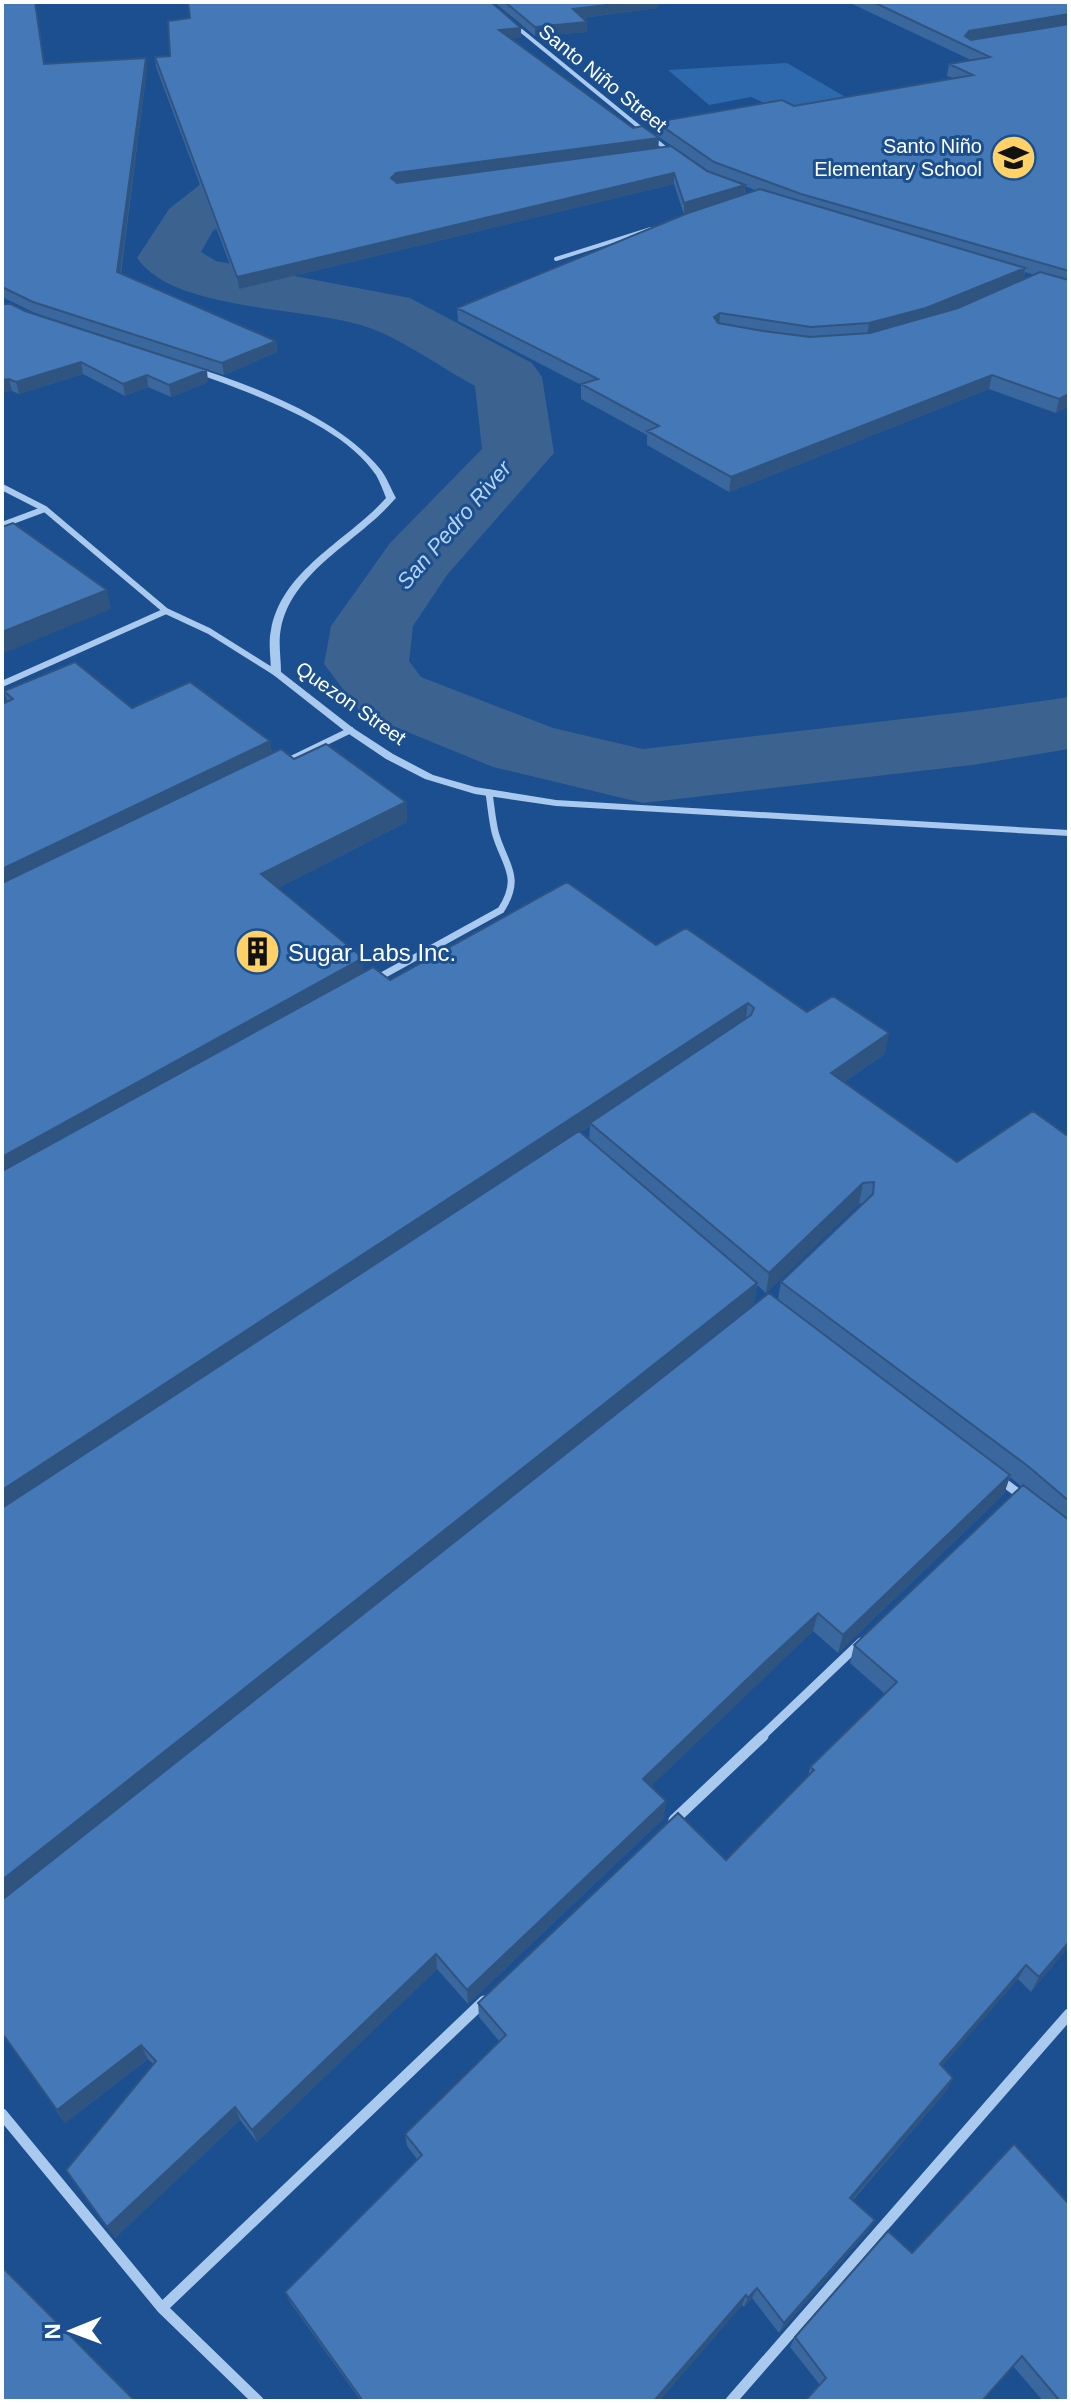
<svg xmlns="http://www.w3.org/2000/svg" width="1071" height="2403" viewBox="0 0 1071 2403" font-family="Arial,sans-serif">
  <rect width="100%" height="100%" fill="#1b4f8f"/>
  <path fill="#2e69ad" d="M 787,63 L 854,102 L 793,116 L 751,97 L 709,105 L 668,70 Z"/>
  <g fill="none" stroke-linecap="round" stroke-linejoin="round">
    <path fill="#3c6290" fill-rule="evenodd" d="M 377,2 L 423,2 L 427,48 L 420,58 L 213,231 L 201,252 L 216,261 L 410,298 L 532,363 L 542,377 L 554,453 L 447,575 L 413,626 L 409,661 L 421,677 L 553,728 L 643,749 L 972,711 L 1069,697 L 1069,749 L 972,765 L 643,803 L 493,767 L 361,713 L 324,664 L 331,626 L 390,543 L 482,449 L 475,386 C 442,368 402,339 367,327 C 306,306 174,312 137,258 L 169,209 L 379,43 Z"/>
    <path stroke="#a9c9ee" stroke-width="4" d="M 556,259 L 651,229"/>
    <path stroke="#a9c9ee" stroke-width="6" d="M 2,487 L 45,509 L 166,611 L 209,631 L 276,673
      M 2,525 L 45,509
      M 2,684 L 166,611
      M 283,763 L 351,730"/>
    <path stroke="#a9c9ee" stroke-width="7" d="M 376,979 L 501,910 C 523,876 504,865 495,832 C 492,819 491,806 489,793"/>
    <path stroke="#a9c9ee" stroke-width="9" d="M 998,1478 L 1022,1496
      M 760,1738 L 861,1642"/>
    <path stroke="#a9c9ee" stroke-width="11" d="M 674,1820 L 763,1736
      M 2,2114 L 162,2308 L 258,2401
      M 162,2308 L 484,2001
      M 731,2401 L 1069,2014"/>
    <path fill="#a9c9ee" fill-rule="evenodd" d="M 483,2 L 489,2 L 678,156 L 678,158 L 674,158 Z
      M 191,366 C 254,386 339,418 381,470 C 387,478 391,489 396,498 L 394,500 C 358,542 293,570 281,628 C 278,642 281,658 281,672 L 353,728 L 393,754 L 433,775 L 475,787 L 556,800 L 1069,830 L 1069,836 L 556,806 L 475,794 L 425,779 L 386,759 L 346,732 L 271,673 C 271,659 268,644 271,630 C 282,569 349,540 386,498 C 383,490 380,482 376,475 C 342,423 244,391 188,370 L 187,368 Z"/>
  </g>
  <path fill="#3a679d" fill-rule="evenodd" d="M 2,2 L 44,64 L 147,68 L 121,273 L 276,341 L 277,352 L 224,375 L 35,313 L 2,297 Z
    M 494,2 L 659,2 L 658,8 L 582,18 L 587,32 L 535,36 Z
    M 848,2 L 1069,2 L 1069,406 L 1056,413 L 989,389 L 729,492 L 647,445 L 647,435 L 581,399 L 581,385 L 458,321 L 457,308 L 684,215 L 674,184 L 239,289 L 156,67 L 155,57 L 170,56 L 190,18 L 521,38 L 511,38 L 633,128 L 659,138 L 658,148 L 709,171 L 656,135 L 656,122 L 794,106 L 953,78 L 947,76 L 949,64 L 971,60 ZM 745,186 L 755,190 L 745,194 ZM 1025,272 L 1034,275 L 1023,280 Z
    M 25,311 L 208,382 L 171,397 L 148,387 L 125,396 L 83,374 L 19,394 L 12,391 L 2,392 Z
    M 4,691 L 132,708 L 270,741 L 272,754 L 294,759 L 406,802 L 407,822 L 278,888 L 364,972 L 390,980 L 656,945 L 807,1012 L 885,1054 L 844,1082 L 957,1162 L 1069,1137 L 1069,1946 L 1031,1992 L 1018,1979 L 942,2066 L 953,2078 L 946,2091 L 853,2200 L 875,2220 L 868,2231 L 779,2333 L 752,2298 L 744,2307 L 742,2305 L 659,2401 L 361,2401 L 290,2302 L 285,2292 L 417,2159 L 407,2146 L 405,2134 L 499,2041 L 479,2017 L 478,2003 L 726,1860 L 808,1777 L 810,1767 L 885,1694 L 850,1663 L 854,1645 L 1021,1486 L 1010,1477 L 1004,1494 L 838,1653 L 813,1631 L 651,1786 L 664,1818 L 468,2004 L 437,1969 L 257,2142 L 240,2120 L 115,2238 L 153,2064 L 148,2059 L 65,2123 L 2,2033 L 7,702 ZM 590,1126 L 589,1140 L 581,1132 ZM 864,1203 L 781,1282 L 778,1299 L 488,1515 L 754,1303 L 757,1285 L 766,1293 L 859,1204 Z
    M 912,2253 L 1069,2401 L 1043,2401 L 1013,2366 L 820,2385 L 790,2347 L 795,2337 Z"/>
  <path fill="#305480" d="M 632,2 L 659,2 L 658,8 L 573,19 L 573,9 Z
    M 1069,14 L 1068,25 L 967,42 L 965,36 L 969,31 Z
    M 587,22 L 587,32 L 535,36 L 535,27 Z
    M 521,28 L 521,38 L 499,40 L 499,30 Z
    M 146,58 L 147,68 L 119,283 L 117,272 Z
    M 659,138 L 658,148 L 392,189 L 391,178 L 396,173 Z
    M 674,173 L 674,184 L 239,289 L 237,277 Z
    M 745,185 L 744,196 L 684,215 L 684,203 Z
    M 1025,268 L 1023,282 L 924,322 L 867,337 L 869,323 Z
    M 720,313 L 719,327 L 714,317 Z
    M 276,341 L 277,352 L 224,375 L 222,363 Z
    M 81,362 L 83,374 L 19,394 L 16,382 Z
    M 207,370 L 208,382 L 171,397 L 169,385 Z
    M 147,375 L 148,387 L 125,396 L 123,384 Z
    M 992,375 L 989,389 L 729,492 L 731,477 Z
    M 9,379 L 12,391 L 2,392 L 2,380 Z
    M 1069,394 L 1069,406 L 1056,413 L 1059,399 Z
    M 107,590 L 111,609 L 2,654 L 2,632 Z
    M 270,741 L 273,761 L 2,892 L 2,869 Z
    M 406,802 L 407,822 L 264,895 L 261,874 Z
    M 363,958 L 364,979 L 2,1181 L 2,1157 Z
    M 748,1003 L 745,1024 L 590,1123 L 590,1126 L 2,1514 L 2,1490 Z
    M 889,1033 L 885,1054 L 827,1093 L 831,1073 Z
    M 863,1183 L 859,1204 L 766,1293 L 769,1273 Z
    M 757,1283 L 754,1303 L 2,1903 L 2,1880 Z
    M 1010,1475 L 1004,1494 L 838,1653 L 843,1635 Z
    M 818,1613 L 813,1631 L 642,1795 L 643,1779 Z
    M 666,1801 L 664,1818 L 468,2004 L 467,1990 Z
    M 1069,1942 L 1069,1946 L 1031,1992 L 1039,1977 Z
    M 436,1954 L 437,1969 L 257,2142 L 252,2130 Z
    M 1026,1965 L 1018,1979 L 933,2077 L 940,2064 Z
    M 141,2045 L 148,2059 L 65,2123 L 57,2110 Z
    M 953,2078 L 946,2091 L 844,2209 L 850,2198 Z
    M 235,2107 L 240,2120 L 115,2238 L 107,2227 Z
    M 875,2220 L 868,2231 L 779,2333 L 784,2323 Z
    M 757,2288 L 752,2298 L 744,2307 L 748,2298 Z
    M 746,2295 L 742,2305 L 659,2401 L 654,2401 Z"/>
  <path fill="#4478b7" stroke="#305480" stroke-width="2" d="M 2,2 L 35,2 L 44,64 L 146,58 L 117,272 L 276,341 L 222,363 L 33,302 L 2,287 Z
    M 188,2 L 491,2 L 521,28 L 499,30 L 633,128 L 642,126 L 659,138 L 396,173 L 391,178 L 397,183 L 671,146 L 707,171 L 745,185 L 684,203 L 674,173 L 237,277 L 155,57 L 170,56 L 168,21 L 190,18 Z
    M 505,2 L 632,2 L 573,9 L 587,22 L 535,27 Z
    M 873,2 L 1069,2 L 1069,14 L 969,31 L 965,36 L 971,40 L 1069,24 L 1069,271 L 801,194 L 714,162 L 656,122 L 782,100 L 794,106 L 973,75 L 949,64 L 990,57 Z
    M 760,189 L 1025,268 L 926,308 L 869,323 L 811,327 L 720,313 L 714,317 L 718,323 L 763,331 L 810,337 L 870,333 L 958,308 L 1040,272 L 1069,280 L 1069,394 L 1059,399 L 992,375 L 731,477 L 647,431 L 659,426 L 581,384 L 598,379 L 457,308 L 688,213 Z
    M 2,304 L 11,304 L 25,311 L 207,370 L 169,385 L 147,375 L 123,384 L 81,362 L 16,382 L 9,379 L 2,380 Z
    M 13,523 L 107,590 L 2,632 L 2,527 Z
    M 75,662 L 132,708 L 190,682 L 270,741 L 2,869 L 2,704 L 13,699 L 4,691 Z
    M 326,744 L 406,802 L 261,874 L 363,958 L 2,1157 L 2,883 L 281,749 L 294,759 Z
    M 567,882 L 656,945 L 686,928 L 807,1012 L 833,996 L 889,1033 L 831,1073 L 957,1162 L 1033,1111 L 1069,1137 L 1069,1501 L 1029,1467 L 781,1282 L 873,1194 L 874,1182 L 863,1183 L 769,1273 L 590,1123 L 751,1015 L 754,1008 L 748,1003 L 2,1490 L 2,1171 L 373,967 L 390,980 Z
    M 579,1131 L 757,1283 L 2,1880 L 2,1508 Z
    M 769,1293 L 1010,1475 L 843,1635 L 818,1613 L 763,1664 L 643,1779 L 666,1801 L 467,1990 L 436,1954 L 252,2130 L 235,2107 L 107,2227 L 66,2170 L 156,2061 L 141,2045 L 57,2110 L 2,2033 L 2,1900 Z
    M 1023,1485 L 1069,1520 L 1069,1942 L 1039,1977 L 1026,1965 L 940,2064 L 953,2078 L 850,2198 L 875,2220 L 784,2323 L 757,2288 L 748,2298 L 746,2295 L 654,2401 L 363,2401 L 285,2292 L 422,2155 L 405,2134 L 506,2035 L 478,2003 L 678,1813 L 726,1860 L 814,1770 L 810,1767 L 897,1682 L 854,1645 Z
    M 1014,2144 L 1069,2204 L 1069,2401 L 1060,2401 L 1022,2356 L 982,2401 L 805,2401 L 826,2378 L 795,2337 L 888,2231 L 912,2253 Z
    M 2,2267 L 135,2401 L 2,2401 Z"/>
  <defs>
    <symbol id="school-disc" viewBox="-11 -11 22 22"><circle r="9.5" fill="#ffd166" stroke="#1b4f8f"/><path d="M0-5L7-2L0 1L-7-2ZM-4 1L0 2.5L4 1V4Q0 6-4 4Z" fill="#111"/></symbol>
    <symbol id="building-disc" viewBox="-11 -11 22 22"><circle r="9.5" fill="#ffd166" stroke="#1b4f8f"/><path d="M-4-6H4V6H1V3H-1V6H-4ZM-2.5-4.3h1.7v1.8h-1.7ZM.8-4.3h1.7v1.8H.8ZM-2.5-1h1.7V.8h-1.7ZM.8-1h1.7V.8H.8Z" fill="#111"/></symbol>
  </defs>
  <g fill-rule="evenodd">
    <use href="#school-disc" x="988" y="132" width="51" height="51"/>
    <use href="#building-disc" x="232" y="926" width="51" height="51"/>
  </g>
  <g text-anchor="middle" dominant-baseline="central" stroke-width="6" stroke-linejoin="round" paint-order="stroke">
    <g font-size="20" fill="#fff" stroke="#1b4f8f">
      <text transform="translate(603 78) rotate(39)">Santo Niño Street</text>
      <text transform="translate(351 703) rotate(35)">Quezon Street</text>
    </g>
    <g font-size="20" fill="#fff" stroke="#1b4f8f" text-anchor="end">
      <text x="982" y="146">Santo Niño<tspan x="982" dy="23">Elementary School</tspan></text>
    </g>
    <g font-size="22" font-style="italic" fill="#b5d3f5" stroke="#1b4f8f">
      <text transform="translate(454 525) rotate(-49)">San Pedro River</text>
    </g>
    <g font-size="24" fill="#fff" stroke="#1b4f8f" text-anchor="start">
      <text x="288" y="952">Sugar Labs Inc.</text>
    </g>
  </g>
  <rect width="1071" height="2403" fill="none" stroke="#ffffff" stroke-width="8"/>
  <g transform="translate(72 2331) rotate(269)" stroke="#1b4f8f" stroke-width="6" paint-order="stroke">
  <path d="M0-6L14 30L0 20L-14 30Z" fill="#ffffff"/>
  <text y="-12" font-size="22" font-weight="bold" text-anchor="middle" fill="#ffffff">N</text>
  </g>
</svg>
